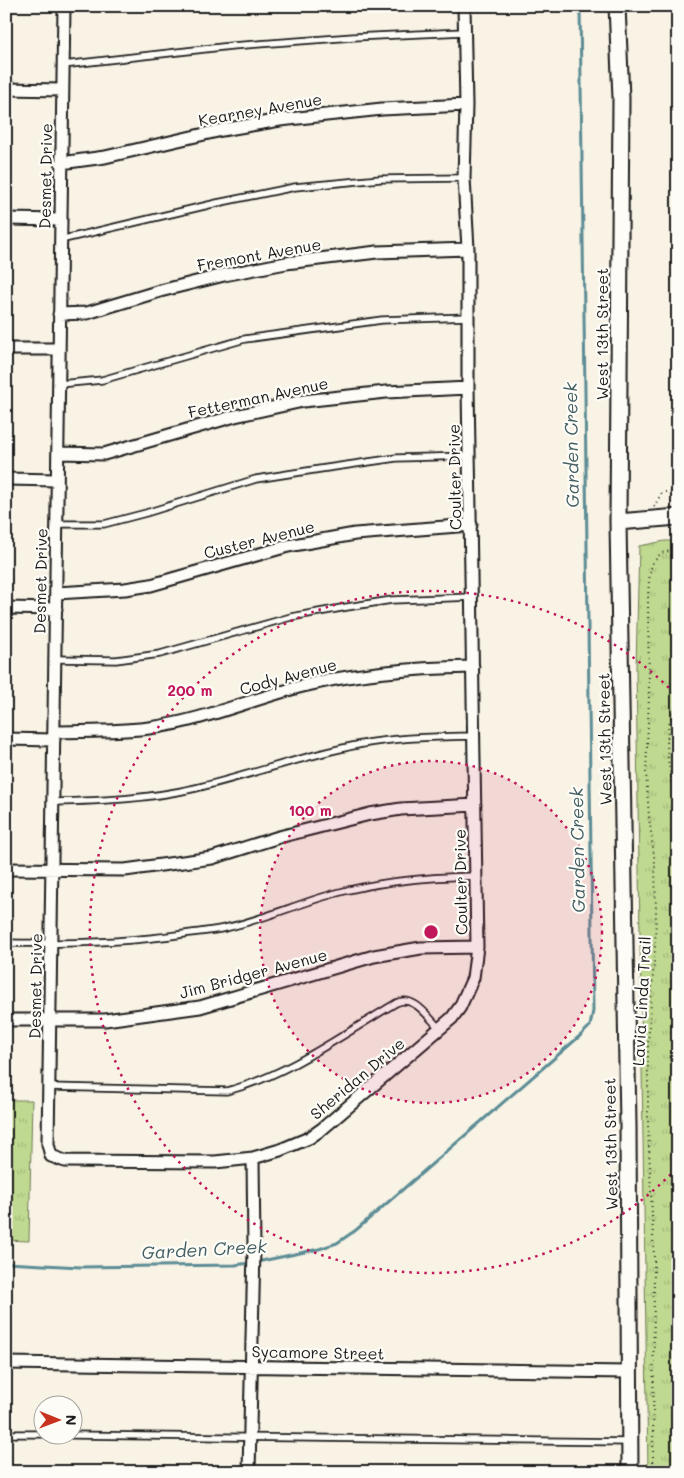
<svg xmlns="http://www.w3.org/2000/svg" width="684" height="1478" viewBox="0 0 684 1478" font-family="Mali,sans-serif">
  <defs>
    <pattern id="grass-tufts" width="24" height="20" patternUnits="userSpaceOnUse" patternTransform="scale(1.25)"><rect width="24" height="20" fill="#c0d990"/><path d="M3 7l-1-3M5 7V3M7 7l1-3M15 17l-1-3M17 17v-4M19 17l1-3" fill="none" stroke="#a4ba7c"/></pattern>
  </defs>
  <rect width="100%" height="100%" fill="#f9f3e5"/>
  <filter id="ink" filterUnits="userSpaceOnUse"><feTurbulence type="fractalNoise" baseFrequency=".02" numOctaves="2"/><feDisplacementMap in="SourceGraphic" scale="10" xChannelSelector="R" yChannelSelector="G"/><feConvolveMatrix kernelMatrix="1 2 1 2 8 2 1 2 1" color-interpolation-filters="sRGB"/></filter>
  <g filter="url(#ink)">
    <path fill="url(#grass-tufts)" stroke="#6e7a56" d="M 665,541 L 678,541 L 678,1472 L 648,1472 L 636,667 L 639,546 Z
      M 6,1100 L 32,1100 L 29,1241 L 6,1240 Z"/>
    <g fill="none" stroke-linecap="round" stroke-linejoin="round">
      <path stroke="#5c8c95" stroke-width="3" d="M 257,1262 L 319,1249 L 337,1243 L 356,1230 L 581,1035 L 590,1026 L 593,1011 L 580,6
        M 6,1263 L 81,1267 L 235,1265 L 250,1263"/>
      <defs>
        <path id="lane" d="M 63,65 L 231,46 L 353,37 L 464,32
          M 60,240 L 217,203 L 295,187 L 380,179 L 464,178
          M 59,384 L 102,380 L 245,339 L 382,320 L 468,317
          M 57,524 L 104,524 L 146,513 L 256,479 L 320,469 L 396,458 L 469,456
          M 55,659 L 116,660 L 160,654 L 291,617 L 347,607 L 392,600 L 473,597
          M 53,802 C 101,801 149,799 196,788 C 250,775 303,756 357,745 C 396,737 435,737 474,736
          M 6,943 C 66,944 125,943 184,934 C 197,932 212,931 225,928 C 262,920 297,904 333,894 C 379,881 428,877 475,876
          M 49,1087 L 227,1091 C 288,1075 342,1035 396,1003 C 414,994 428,1017 440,1029
          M 6,1434 L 42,1434
          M 72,1435 L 630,1442"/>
        <path id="street" d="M 64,6 L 48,1144 L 51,1156 L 65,1161 L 215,1162 L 253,1158 L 280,1150 L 309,1138 L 322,1129 L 452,1018 L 460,1007 L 473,978 L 477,947 L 468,388 L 468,249 L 464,178 L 466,105 L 464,6
          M 6,89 L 62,90
          M 61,163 L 105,157 L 222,130 L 280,120 L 382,109 L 466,105
          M 6,219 L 61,220
          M 59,314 L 87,313 L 160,291 L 224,275 L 286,263 L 377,252 L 468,249
          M 6,349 L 59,349
          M 58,453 L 104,454 L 235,416 L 303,401 L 386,392 L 468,388
          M 6,479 L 57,480
          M 56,593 L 125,589 L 151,585 L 288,546 L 355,534 L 471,525
          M 6,608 L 56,609
          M 54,732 C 86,731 118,732 149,728 C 202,721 252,699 303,686 C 359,672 416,668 473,667
          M 6,739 L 54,740
          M 6,869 L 125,870 L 212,858 L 279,837 L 370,814 L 401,809 L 475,805
          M 6,1020 L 105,1020 L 200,1007 L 374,956 L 421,948 L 477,947
          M 6,1363 L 629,1372
          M 249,1472 L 254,1249 L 253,1158"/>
        <path id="secondary" d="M 617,6 L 621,98 L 618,522 L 628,1126 L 630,1472
          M 618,522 L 678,517"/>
      </defs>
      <use href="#lane" stroke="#1c1c1c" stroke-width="9"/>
      <use href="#street" stroke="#1c1c1c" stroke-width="15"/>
      <use href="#secondary" stroke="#1c1c1c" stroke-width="19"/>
      <path stroke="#1c1c1c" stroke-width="2" stroke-dasharray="1 4" stroke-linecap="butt" d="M 654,507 L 662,492 L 678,492
        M 678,704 C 655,738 675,781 678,818
        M 678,1050 L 673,1067 L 678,1117
        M 653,1472 L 654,1258 L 648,1126 L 648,1044 L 655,948 L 656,914 L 655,863 L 649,817 L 646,772 L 649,697 L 648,599 L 649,580 L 652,564 L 661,553 L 678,549"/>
      <use href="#lane" stroke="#fdfcf7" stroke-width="5.5"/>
      <use href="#street" stroke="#fdfcf7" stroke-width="11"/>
      <use href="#secondary" stroke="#fdfcf7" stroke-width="15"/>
    </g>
  </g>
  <circle cx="431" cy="932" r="171" fill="#c2185b" fill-opacity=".12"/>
  <g fill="none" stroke="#c2185b" stroke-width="2.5" stroke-dasharray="2.5 5">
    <circle cx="431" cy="932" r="171"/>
    <path d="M676 1169A341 341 0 1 1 676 695"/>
  </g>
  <g text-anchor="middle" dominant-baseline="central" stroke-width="4.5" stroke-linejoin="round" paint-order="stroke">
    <g font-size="16" fill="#1c1c1c" stroke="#fdfcf7">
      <text transform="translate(260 109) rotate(-10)">Kearney Avenue</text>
      <text transform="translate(45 176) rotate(-89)">Desmet Drive</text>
      <text transform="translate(259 254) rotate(-10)">Fremont Avenue</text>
      <text transform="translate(601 334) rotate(-90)">West 13th Street</text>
      <text transform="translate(258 397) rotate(-12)">Fetterman Avenue</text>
      <text transform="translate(454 477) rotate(-91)">Coulter Drive</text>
      <text transform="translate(259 539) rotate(-14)">Custer Avenue</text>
      <text transform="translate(40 581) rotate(-89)">Desmet Drive</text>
      <text transform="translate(288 676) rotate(-15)">Cody Avenue</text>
      <text transform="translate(604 739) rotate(-91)">West 13th Street</text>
      <text transform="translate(460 882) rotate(-91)">Coulter Drive</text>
      <text transform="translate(253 973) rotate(-15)">Jim Bridger Avenue</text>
      <text transform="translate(35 986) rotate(-89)">Desmet Drive</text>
      <text transform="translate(641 1001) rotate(-87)">Lavia Linda Trail</text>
      <text transform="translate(357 1078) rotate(-40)">Sheridan Drive</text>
      <text transform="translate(610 1144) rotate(-91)">West 13th Street</text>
      <text transform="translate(318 1352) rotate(1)">Sycamore Street</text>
    </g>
    <g font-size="18" font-style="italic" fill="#415d62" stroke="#fdfcf7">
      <text transform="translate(571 445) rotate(-91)">Garden Creek</text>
      <text transform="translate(577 850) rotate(-91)">Garden Creek</text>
      <text transform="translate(204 1249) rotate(-3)">Garden Creek</text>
    </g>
  </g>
  <circle cx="431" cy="932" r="8" fill="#c2185b" stroke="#fdfcf7" stroke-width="2.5"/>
  <g font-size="15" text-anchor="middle" font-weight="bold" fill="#c2185b" stroke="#fdfcf7" stroke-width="4.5" stroke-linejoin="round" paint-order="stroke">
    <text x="190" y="696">200 m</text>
    <text x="310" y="816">100 m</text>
  </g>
  <rect width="684" height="1478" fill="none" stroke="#fdfcf7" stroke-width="25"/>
  <rect x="12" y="12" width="659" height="1453" fill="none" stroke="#1c1c1c" stroke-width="2" filter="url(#ink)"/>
  <g transform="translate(58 1420) rotate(91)"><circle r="24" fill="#fdfcf7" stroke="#a3a29f"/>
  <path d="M0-4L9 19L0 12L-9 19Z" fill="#c8321e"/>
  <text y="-8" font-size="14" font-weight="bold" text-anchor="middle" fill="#1c1c1c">N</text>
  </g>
</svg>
